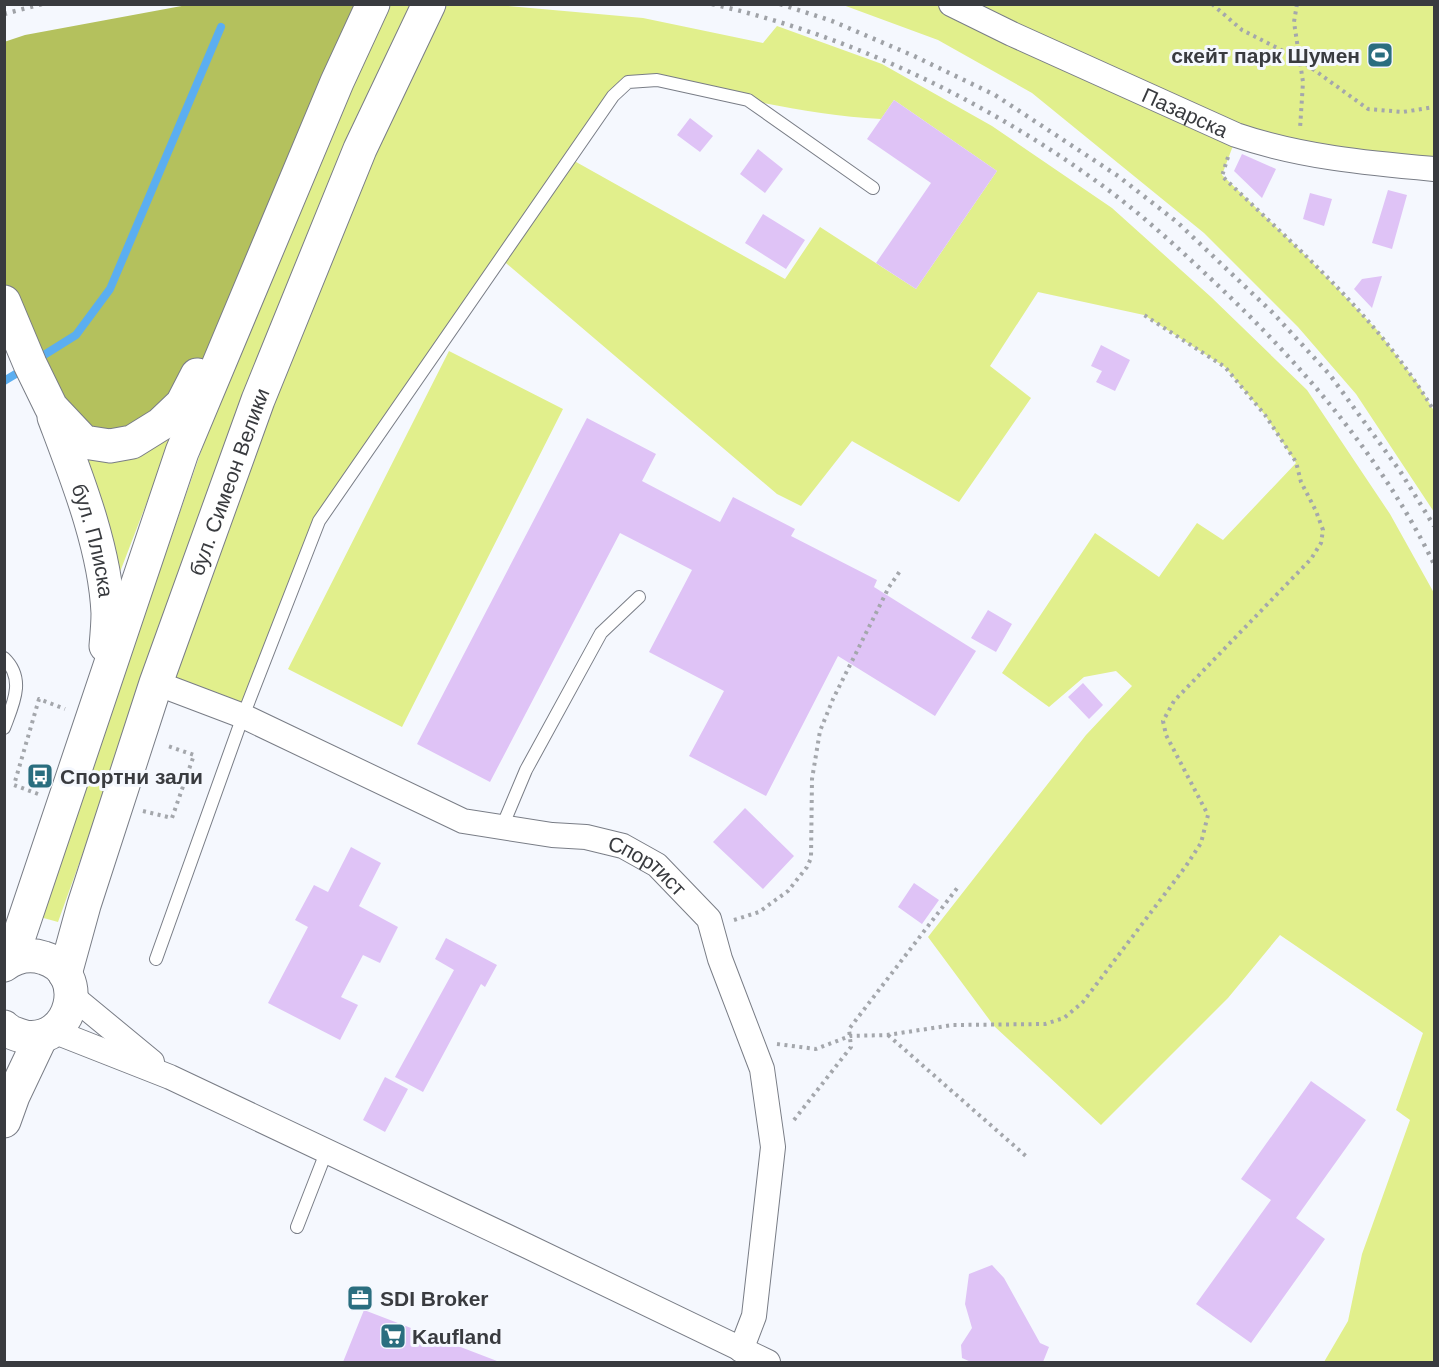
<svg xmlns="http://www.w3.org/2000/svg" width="1439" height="1367" viewBox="0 0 1439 1367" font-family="Helvetica,sans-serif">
  <rect width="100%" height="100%" fill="#f5f8fe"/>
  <path fill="#e1ef8c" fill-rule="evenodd" d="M 384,5 L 428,5 L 228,450 L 58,922 L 40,917 L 206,437 Z
    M 429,5 L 498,5 L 643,18 L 763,43 L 777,26 L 882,64 L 992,126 L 1112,208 L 1211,297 L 1307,390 L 1390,514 L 1434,593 L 1434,1362 L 1324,1362 L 1348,1321 L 1362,1254 L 1410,1120 L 1396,1110 L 1423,1033 L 1280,935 L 1228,998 L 1101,1125 L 994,1026 L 928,937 L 1086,735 L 1132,686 L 1116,671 L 1084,677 L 1049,707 L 1002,673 L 1095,533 L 1159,577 L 1197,523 L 1223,540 L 1296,463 L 1265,415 L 1225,367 L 1144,315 L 1038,292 L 990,366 L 1031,398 L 959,502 L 852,441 L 801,506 L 777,494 L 500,258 L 319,521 L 243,716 L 156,683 ZM 657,80 C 731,96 805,115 881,119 L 894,100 L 997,171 L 916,289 L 820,227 L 785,279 L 569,158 L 627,82 Z
    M 843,5 L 1434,5 L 1434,169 L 1237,135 L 1222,175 L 1308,258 L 1377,330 L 1418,384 L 1434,411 L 1434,512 L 1356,394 L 1298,327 L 1204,233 L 1032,93 L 938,40 Z
    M 449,351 L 563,409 L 402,727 L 288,669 Z
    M 175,429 L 120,572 L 81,448 Z"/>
  <path fill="#b4c15d" d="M 187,5 L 373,5 L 182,404 L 161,424 L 84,442 L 5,296 L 4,42 L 25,35 Z"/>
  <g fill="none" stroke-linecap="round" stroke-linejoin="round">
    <path stroke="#5baef0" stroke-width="8" d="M 36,360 L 76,335 L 110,289 L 221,27
      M 4,381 L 24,369"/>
  </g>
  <path fill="#dfc3f6" d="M 894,100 L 997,171 L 916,289 L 876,263 L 931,183 L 867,139 Z
    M 690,118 L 713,136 L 700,152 L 677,135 Z
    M 758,149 L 783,169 L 765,193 L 740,174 Z
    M 1242,154 L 1276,169 L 1262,198 L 1234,171 Z
    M 1388,190 L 1407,195 L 1392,249 L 1372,243 Z
    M 1310,193 L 1332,199 L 1324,226 L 1303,219 Z
    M 763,214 L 805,240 L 786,269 L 745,243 Z
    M 1382,276 L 1372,308 L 1354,289 L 1362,279 Z
    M 1101,345 L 1130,360 L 1115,391 L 1096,382 L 1102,371 L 1091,366 Z
    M 587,418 L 656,454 L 642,481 L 720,522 L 733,497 L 795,529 L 791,536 L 877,580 L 874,587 L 976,651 L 935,716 L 838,656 L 766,796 L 689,756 L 724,691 L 649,652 L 692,570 L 620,533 L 490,782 L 417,744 Z
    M 988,610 L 1012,624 L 996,652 L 971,638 Z
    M 1083,683 L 1103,705 L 1089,719 L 1068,697 Z
    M 745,808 L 794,856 L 763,889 L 713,842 Z
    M 351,847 L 381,863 L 359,906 L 398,927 L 380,963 L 363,955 L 341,997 L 358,1005 L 340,1040 L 268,1003 L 308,927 L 295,920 L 314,885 L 328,892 Z
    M 914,883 L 939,900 L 922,924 L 898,907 Z
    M 446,938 L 497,965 L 485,987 L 481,984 L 423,1092 L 395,1077 L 454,970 L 435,959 Z
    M 385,1077 L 408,1089 L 385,1132 L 363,1120 Z
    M 1311,1081 L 1366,1120 L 1296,1218 L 1325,1239 L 1251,1343 L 1196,1304 L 1271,1200 L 1241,1179 Z
    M 992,1265 L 1004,1278 L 1040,1343 L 1049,1347 L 1043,1362 L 971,1362 L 962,1358 L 961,1345 L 972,1328 L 965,1304 L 969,1274 Z
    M 364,1310 L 497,1361 L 497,1362 L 343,1362 Z"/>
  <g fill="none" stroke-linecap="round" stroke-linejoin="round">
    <defs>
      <path id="service" d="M 4,658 C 26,679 13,704 4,728
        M 502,827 L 526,770 L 601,633 L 639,597
        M 156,959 L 243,716 L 319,521 L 613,96 L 628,82 L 657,80 L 748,100 L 873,188
        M 297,1227 L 327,1150"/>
      <g id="minor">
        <path id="s1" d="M 951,4 L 1012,34 L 1236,135 C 1301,157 1367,163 1434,169"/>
        <path id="s2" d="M 156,683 L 243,716 L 463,821 L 552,835 L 586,837 L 623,846 L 657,865 L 709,919 L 720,959 L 762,1069 L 773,1147 L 754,1316 L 741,1350"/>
        <path d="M 72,996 L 152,1062"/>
        <path d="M 53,1031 L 170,1077 L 527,1246 L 768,1362"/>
      </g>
      <g id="secondary">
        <path d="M 4,302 L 30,364 L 51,407 L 84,442 L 110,446 L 132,442 L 161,424 L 182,404 L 197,375"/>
        <path id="s3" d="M 54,417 C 77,478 105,548 108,613 C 108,624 107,635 106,646"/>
        <path d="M 11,960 L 182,452 L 337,82 L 373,4"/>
        <path d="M 4,965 C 16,956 29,953 44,958 C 90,972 73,1044 25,1037 C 18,1035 10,1033 4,1027"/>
        <path id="s4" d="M 65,974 L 84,905 L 156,683 L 258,400 L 360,149 L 429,4"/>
        <path d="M 4,1121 L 13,1096 L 41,1037"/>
      </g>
    </defs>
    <use href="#service" stroke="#797d86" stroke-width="14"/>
    <use href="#minor" stroke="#797d86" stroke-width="26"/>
    <use href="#secondary" stroke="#797d86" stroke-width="35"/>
    <path stroke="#a4a7ac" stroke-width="4" stroke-dasharray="3 4.5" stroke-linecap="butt" d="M 1212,4 L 1242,30 L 1299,59 L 1368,109 L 1403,112 L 1434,107
      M 1297,4 L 1294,22 L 1303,82 L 1300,129
      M 1228,157 L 1222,176 C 1298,249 1380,319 1434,411
      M 38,794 L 14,785 L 39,699 L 65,709
      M 143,811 L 172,818 L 194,755 L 165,745
      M 734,920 L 759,912 L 788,891 L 807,867 L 811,858 L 812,779 L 820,731 L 833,699 L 889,587 L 900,571
      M 888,1035 L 1027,1157
      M 777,1044 L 816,1049 L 850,1036 L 887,1035 L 953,1025 L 1045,1024 L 1064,1018 L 1083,1002 L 1186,866 L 1201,843 L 1208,815 L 1166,735 L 1163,721 L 1174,701 L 1311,559 L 1321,543 L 1323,530 L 1316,511 L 1301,482 L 1296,462 L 1265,415 L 1225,367 L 1144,315
      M 794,1120 L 851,1047 L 849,1029 L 958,887"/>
    <use href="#service" stroke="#fff" stroke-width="12"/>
    <use href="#minor" stroke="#fff" stroke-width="24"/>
    <use href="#secondary" stroke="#fff" stroke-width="33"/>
    <path stroke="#9fa2a7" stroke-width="4.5" stroke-dasharray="3 6" stroke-linecap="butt" d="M 712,4 C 855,37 989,102 1107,189 C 1150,221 1190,259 1228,295 C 1310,374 1384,462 1434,564
      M 780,4 L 832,21 L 914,56 L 995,95 L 1118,176 L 1177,222 L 1273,313 L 1330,375 L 1400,471 L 1434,526
      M 4,14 L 42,4"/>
  </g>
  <defs>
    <symbol id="stadium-square" viewBox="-11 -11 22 22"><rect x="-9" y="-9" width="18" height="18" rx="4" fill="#2a6e7f" stroke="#f5f8fe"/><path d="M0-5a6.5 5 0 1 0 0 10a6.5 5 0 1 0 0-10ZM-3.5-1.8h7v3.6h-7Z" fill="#fff"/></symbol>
    <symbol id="bus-square" viewBox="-11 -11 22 22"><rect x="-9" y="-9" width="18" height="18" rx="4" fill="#2a6e7f" stroke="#f5f8fe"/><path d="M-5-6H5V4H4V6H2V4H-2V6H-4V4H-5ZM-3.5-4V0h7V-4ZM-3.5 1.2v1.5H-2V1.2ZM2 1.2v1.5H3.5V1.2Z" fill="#fff"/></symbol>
    <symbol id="office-square" viewBox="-11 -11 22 22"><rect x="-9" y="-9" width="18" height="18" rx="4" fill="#2a6e7f" stroke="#f5f8fe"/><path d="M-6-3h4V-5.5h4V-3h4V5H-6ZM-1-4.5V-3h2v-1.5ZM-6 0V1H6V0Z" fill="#fff"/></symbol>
    <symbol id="supermarket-square" viewBox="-11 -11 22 22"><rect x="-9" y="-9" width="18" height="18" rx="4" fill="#2a6e7f" stroke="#f5f8fe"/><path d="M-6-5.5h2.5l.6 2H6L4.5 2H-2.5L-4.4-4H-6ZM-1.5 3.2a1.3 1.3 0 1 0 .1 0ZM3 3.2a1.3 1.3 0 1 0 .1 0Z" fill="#fff"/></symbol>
  </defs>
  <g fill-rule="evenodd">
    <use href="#stadium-square" x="1365" y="40" width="30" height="30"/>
    <use href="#bus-square" x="25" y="761" width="30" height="30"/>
    <use href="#office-square" x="345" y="1283" width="30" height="30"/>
    <use href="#supermarket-square" x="378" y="1321" width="30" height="30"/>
  </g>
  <g text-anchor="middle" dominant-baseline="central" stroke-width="6" stroke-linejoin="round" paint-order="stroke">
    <g font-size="21" font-weight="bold" fill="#393b3f" stroke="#f5f8fe" text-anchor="start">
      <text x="1360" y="55" text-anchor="end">скейт парк Шумен</text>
      <text x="60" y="776">Спортни зали</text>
      <text x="380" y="1298">SDI Broker</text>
      <text x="412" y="1336">Kaufland</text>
    </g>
    <g font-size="21" fill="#393b3f" stroke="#f5f8fe">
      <text stroke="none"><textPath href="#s1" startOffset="258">Пазарска</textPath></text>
      <text stroke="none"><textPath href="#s4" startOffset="519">бул. Симеон Велики</textPath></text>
      <text stroke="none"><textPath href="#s3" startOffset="130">бул. Плиска</textPath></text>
      <text stroke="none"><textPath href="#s2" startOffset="530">Спортист</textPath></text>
    </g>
  </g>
  <rect width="1439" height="1367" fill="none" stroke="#393b3f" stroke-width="12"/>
</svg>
